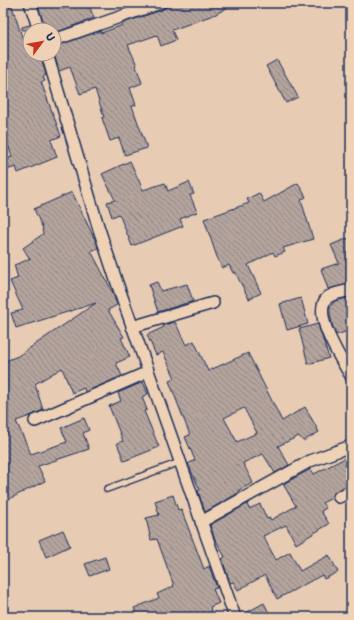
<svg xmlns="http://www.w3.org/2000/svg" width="354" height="620" viewBox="0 0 354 620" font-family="'Shantell Sans',sans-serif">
  <defs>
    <pattern id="building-back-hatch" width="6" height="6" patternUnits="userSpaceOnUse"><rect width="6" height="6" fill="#b4a49d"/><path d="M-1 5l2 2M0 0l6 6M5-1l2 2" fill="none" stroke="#928683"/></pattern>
  </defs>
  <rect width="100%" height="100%" fill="#e7cbb2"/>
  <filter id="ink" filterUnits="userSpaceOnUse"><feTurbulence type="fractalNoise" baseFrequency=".025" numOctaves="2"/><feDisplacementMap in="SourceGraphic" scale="8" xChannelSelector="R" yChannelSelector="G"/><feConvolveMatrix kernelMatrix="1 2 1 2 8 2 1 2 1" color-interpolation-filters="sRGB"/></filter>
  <g filter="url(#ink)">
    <path fill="url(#building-back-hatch)" stroke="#1b2f5e" fill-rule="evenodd" d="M 37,3 L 88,3 L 94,18 L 54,33 L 54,30 L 46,30 Z
      M 176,3 L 235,3 L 216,14 L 172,30 L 176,40 L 161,46 L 157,35 L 128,45 L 137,65 L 136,66 L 142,83 L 130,88 L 136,105 L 132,106 L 147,148 L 125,155 L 119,138 L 110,141 L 102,118 L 104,117 L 95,89 L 80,94 L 70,67 L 59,71 L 54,53 L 54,47 L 100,31 L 101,33 L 123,25 L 123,23 L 162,10 L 166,7 Z
      M 12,6 L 22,37 L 30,34 L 30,54 L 40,54 L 46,75 L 43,77 L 45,81 L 41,82 L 61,136 L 51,140 L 57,157 L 18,173 L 16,167 L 3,171 L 3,160 L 12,157 L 3,129 L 3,10 Z
      M 30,25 L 32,30 L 22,30 L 22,27 Z
      M 277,60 L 298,97 L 286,103 L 266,66 Z
      M 130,161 L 143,190 L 165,183 L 168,191 L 189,182 L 194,194 L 190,195 L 197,212 L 180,219 L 183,226 L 132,246 L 119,214 L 112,217 L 107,202 L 115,200 L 102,174 Z
      M 298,183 L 306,197 L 301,200 L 313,239 L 283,248 L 285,252 L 275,256 L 273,252 L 248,265 L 261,293 L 249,299 L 235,272 L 233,273 L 229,265 L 222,268 L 217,257 L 204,219 L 249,203 L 247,199 L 259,193 L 264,202 Z
      M 72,192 L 97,244 L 98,248 L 91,251 L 112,291 L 117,305 L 108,310 L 124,337 L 121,338 L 130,357 L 116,363 L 122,376 L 85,392 L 84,388 L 72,393 L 62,368 L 35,384 L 43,410 L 30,416 L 16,421 L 31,454 L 67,442 L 61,428 L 84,418 L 89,430 L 83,433 L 89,449 L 38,466 L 45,481 L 3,502 L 3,362 L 18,356 L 96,303 L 16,328 L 11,313 L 23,310 L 10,281 L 18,278 L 14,265 L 30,259 L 23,248 L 43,234 L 42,230 L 43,229 L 34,209 Z
      M 351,237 L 351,283 L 328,289 L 321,269 L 339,263 L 331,245 Z
      M 157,282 L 161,291 L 187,284 L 193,301 L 158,312 L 149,285 Z
      M 351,297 L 351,330 L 336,335 L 332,324 L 330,314 L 330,307 L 335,301 Z
      M 301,298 L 308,324 L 287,330 L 280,304 Z
      M 175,322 L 186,345 L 194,341 L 208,371 L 248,353 L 282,421 L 305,407 L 319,432 L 303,441 L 299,436 L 278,446 L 289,465 L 275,473 L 263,454 L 243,463 L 253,483 L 239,490 L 240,492 L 205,512 L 198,491 L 200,490 L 188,464 L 195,460 L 185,437 L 190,435 L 169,381 L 175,378 L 163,352 L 156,355 L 147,335 L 164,327 L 163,325 ZM 244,408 L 257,433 L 237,442 L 224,418 Z
      M 318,324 L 329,358 L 308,364 L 299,329 Z
      M 143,382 L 148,394 L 142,397 L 147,410 L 144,411 L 159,447 L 124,461 L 117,443 L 123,441 L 109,406 L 121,401 L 118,393 Z
      M 351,455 L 351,484 L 336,491 L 333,494 L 332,498 L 322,503 L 326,508 L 321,511 L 329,524 L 296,544 L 286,525 L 263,536 L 276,560 L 290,552 L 300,571 L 329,555 L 338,572 L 324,579 L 322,575 L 277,599 L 265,575 L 238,590 L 233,582 L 230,583 L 222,559 L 225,557 L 214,537 L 210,525 L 247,504 L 249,509 L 260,504 L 267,519 L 270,518 L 271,520 L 296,506 L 283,484 L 311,469 L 314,474 Z
      M 173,495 L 178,510 L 181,509 L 204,569 L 209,566 L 217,588 L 213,589 L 219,603 L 210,607 L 213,617 L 138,617 L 134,608 L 159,598 L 157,594 L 174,586 L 157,539 L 151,540 L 146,518 L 159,515 L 155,501 Z
      M 63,530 L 70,546 L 46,557 L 39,540 Z
      M 105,557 L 109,569 L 90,576 L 85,564 Z
      M 264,603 L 271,617 L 242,617 L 242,615 Z"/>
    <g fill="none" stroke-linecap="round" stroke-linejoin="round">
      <defs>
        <path id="service" d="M 107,489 L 180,462"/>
        <path id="minor" d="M 30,3 L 39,30
          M 54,40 L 160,3
          M 47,54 L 98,226 L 116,280 L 235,617
          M 351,290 C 344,292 332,293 327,298 C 311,314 342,361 351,376
          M 132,327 L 213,303
          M 35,421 L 148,372
          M 339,497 L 351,491
          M 201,522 L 310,461 L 351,446"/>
      </defs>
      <use href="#service" stroke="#1b2f5e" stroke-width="8"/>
      <use href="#minor" stroke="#1b2f5e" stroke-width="14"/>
      <use href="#service" stroke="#efd2b5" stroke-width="5.5"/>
      <use href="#minor" stroke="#efd2b5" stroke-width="11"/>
    </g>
  </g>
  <rect width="354" height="620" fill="none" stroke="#efd2b5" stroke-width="16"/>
  <rect x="8" y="8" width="338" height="604" fill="none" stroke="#1b2f5e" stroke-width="1.5" filter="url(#ink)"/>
  <g transform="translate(42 42) rotate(58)"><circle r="19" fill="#efd2b5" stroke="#9a9192"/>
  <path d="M0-3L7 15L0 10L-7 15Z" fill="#c8321e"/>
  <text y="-6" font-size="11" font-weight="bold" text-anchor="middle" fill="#1b2f5e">U</text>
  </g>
</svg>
